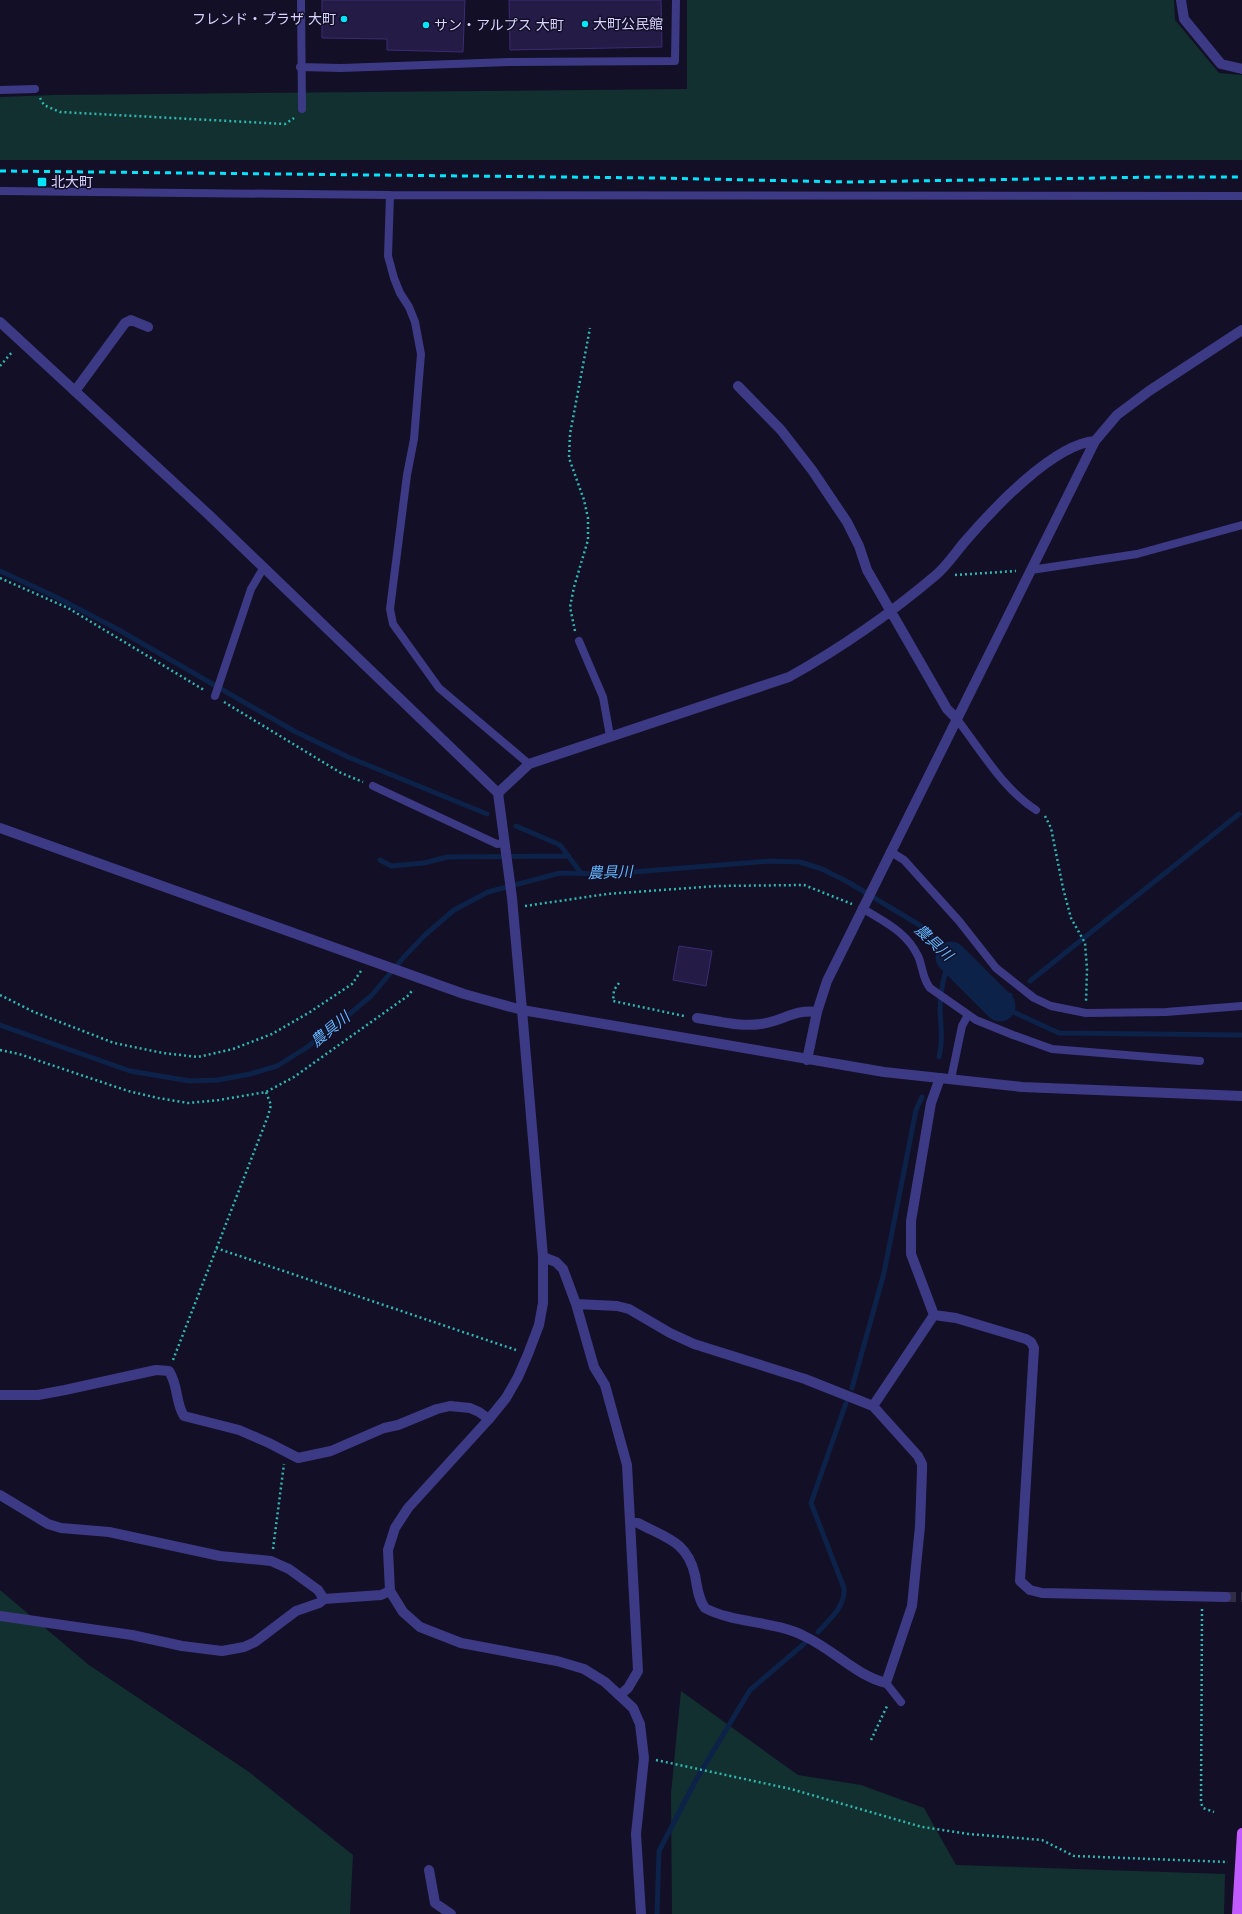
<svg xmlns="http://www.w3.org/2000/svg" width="1242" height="1914" viewBox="0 0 1242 1914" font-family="Helvetica,'Noto Sans JP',sans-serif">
  <rect width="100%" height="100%" fill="#130f26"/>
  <path fill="#12302f" d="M 687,0 L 1174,0 L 1175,20 L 1219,73 L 1242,75 L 1242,160 L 0,160 L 0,97 L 54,95 L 687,89 Z
    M 0,1590 L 89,1665 L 249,1772 L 353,1855 L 350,1914 L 0,1914 Z
    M 681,1691 L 798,1775 L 861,1785 L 924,1808 L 956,1865 L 1225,1874 L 1224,1914 L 672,1914 L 671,1793 Z"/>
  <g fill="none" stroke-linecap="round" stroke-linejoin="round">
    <path stroke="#0c2248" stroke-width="5" d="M 0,571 L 54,596 L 119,630 L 294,731 L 348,757 L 487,814
      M 516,826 L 560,845 L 581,873
      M 380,860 L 391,866 L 424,863 L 447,857 L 569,856
      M 1030,981 L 1239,814
      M 1010,995 L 1000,1006 L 1059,1033 L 1242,1035
      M 0,1025 L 130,1071 L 190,1081 L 218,1080 L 250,1074 L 277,1066 L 306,1048 L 345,1018 L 372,995 L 403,958 L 425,935 L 454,910 L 488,892 L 560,873 L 608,874 L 770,861 L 800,862 L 822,869 L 848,882 L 921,926 L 951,957 C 943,975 940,991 940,1011 C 941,1027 943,1041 939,1057
      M 852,1388 L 884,1273 L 916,1110 L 922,1097
      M 818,1632 C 829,1620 846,1606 844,1588 L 811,1503 L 846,1403
      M 657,1914 L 659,1851 L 696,1780 L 750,1690 L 805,1643"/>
    <path stroke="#0c2248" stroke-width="31" d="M 951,957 L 1000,1006"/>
  </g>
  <path fill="#241b47" stroke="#3b2d73" d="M 322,0 L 465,0 L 463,52 L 387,50 L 387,39 L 322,38 Z
    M 509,0 L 661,0 L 662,47 L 510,50 Z
    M 679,946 L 712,951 L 706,986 L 673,980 Z"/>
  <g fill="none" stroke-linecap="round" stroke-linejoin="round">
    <path stroke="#312d47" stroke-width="10" stroke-dasharray="10 5" stroke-linecap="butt" d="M 1226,1597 L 1242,1597"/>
    <path stroke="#2fb8b0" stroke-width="2.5" stroke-dasharray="2 3" stroke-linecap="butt" d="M 40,98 L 44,105 L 60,112 L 285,124 L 294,118
      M 0,366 L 13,351
      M 955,575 L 1016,571
      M 0,578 L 68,608 L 204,690
      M 575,631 L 570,607 L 574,587 L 588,540 L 588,518 L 584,500 L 569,458 L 570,434 L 590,328
      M 224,702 L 341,773 L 363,782
      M 1045,816 L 1051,828 L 1063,888 L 1071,918 L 1085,943 L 1087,969 L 1086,1002
      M 525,906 L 607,894 L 717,886 L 804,885 L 852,904
      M 619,983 L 614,990 L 613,1001 L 684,1016
      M 0,995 L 34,1012 L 114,1043 L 163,1053 L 198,1057 L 233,1049 L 272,1034 L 310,1012 L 352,984 L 361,971
      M 0,1050 L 19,1054 L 128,1091 L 158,1098 L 188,1103 L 219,1100 L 266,1092 L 294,1077 L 409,995 L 413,989
      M 216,1248 L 516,1350
      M 173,1360 L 268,1116 L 271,1105 L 266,1092
      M 273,1549 L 284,1464
      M 1202,1609 L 1201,1803 L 1203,1808 L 1214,1812
      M 871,1740 L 888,1704
      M 656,1760 L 791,1789 L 922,1827 L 969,1834 L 1042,1840 L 1074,1856 L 1228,1862"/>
    <path stroke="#3d3a85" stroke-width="8" d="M 301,0 L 302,109
      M 300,67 L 341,68 L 509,62 L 675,61 L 676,0
      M 0,90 L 35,89
      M 0,191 L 390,195 L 1242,196
      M 390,195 L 388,256 L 394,278 L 400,293 L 409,307 L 415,322 L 421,354 L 414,439 L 407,475 L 390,609 L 393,624 L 439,688 L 529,764
      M 1031,570 L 1137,554 L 1242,525
      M 579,641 L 603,697 L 610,736
      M 215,696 L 251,589 L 264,567
      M 956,718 C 981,750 1002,788 1036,810
      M 373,786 L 497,844 L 504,843
      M 891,852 L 904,860 L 959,921 L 996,968 L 1034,998 L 1051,1006 L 1086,1013 L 1166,1012 L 1242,1006
      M 862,908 C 884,922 906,931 918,956 C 923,967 922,978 930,988 L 976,1020 L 1013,1035 L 1052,1049 L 1200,1061
      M 951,1079 L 962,1026 L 968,1015
      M 886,1683 L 901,1702"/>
    <path stroke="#3d3a85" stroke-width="10" d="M 1181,0 L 1184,19 L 1221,64 L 1242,69
      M 738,386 L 781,430 L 812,470 L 847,522 L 859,546 L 867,570 L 947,709 L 956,718
      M 75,391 L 125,323 L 131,320 L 148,327
      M 498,793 L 529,764 L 789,677 C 841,648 890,614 936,575 C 948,565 957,550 968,538 C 994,508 1054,444 1095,441
      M 891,852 L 1095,441 L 1117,415 L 1149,391 L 1242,330
      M 697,1018 C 718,1021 740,1027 761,1024 C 783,1021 794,1009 817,1012
      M 543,1257 L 556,1262 L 563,1269 L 576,1304 L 594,1367 L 605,1385 L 627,1465 L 638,1671 L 628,1688 L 620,1695
      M 576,1304 L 617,1306 L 629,1309 L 670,1333 L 694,1344 L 805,1379 L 873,1406 L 918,1456 L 922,1464 L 922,1471 L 920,1526 L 912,1606 L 886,1683 C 855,1675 833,1649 804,1636 C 775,1621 732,1623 705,1608 C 698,1599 697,1586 695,1575 C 687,1541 666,1538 638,1523 L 630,1521
      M 934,1315 L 911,1254 L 911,1221 L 931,1103 L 940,1078
      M 0,1395 L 38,1395 L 65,1390 L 156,1370 L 169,1371 C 179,1387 175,1402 184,1416 L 239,1430 L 269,1443 L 298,1458 L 331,1451 L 384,1428 L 398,1425 L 437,1409 L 450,1406 L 470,1408 L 479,1412 L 489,1419
      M 873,1406 L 934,1315 L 956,1318 L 1026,1339 L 1031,1342 L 1034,1348 L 1020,1581 L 1030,1590 L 1042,1593 L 1226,1597
      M 0,1495 L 48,1524 L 61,1528 L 109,1532 L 220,1556 L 271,1561 L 289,1569 L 318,1590 L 324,1599
      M 0,1616 L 132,1635 L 182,1646 L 222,1651 L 244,1647 L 255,1642 L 296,1611 L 319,1603 L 324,1599 L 381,1595 L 390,1591
      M 429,1870 L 435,1903 L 451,1914"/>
    <path stroke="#3d3a85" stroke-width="10" d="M 0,322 L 209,515 L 498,793 L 512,898 L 522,1010 L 543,1257 L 543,1303 L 539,1325 L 528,1354 L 518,1377 L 506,1398 L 489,1419 L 408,1508 L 395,1528 L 388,1550 L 390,1591 L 403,1612 L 420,1627 L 461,1643 L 557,1661 L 584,1669 L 605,1682 L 633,1708 L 640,1724 L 644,1758 L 636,1834 L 641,1914
      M 0,828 L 464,994 L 522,1010 L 884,1072 L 1022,1087 L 1242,1096
      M 807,1060 L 817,1012 L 827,981 L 891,852"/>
    <path stroke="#c25bff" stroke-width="10" d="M 1237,1914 L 1242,1833"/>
    <path stroke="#00e5ff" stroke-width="3" stroke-dasharray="6 5" stroke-linecap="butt" d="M 0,171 L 655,178 L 848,182 L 1160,177 L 1242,177"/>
  </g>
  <g fill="#00e5ff" stroke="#130f26" stroke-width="1.5">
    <circle cx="344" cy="19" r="4"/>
    <circle cx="585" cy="24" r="4"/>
    <circle cx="426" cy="25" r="4"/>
    <rect x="37" y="177" width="10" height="10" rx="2"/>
  </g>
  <g text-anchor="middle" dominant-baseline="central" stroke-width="3" stroke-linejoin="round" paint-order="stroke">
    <g font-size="14" fill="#d9d4ff" stroke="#130f26" text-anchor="start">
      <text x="336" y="19" text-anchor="end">フレンド・プラザ 大町</text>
      <text x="593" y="24">大町公民館</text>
      <text x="434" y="25">サン・アルプス 大町</text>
      <text x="51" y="182">北大町</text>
    </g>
    <g font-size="15" font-style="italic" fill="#62b6ff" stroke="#130f26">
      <text transform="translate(610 872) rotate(-2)">農具川</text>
      <text transform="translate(934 942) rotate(43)">農具川</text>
      <text transform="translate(330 1029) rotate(-39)">農具川</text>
    </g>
  </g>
</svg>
